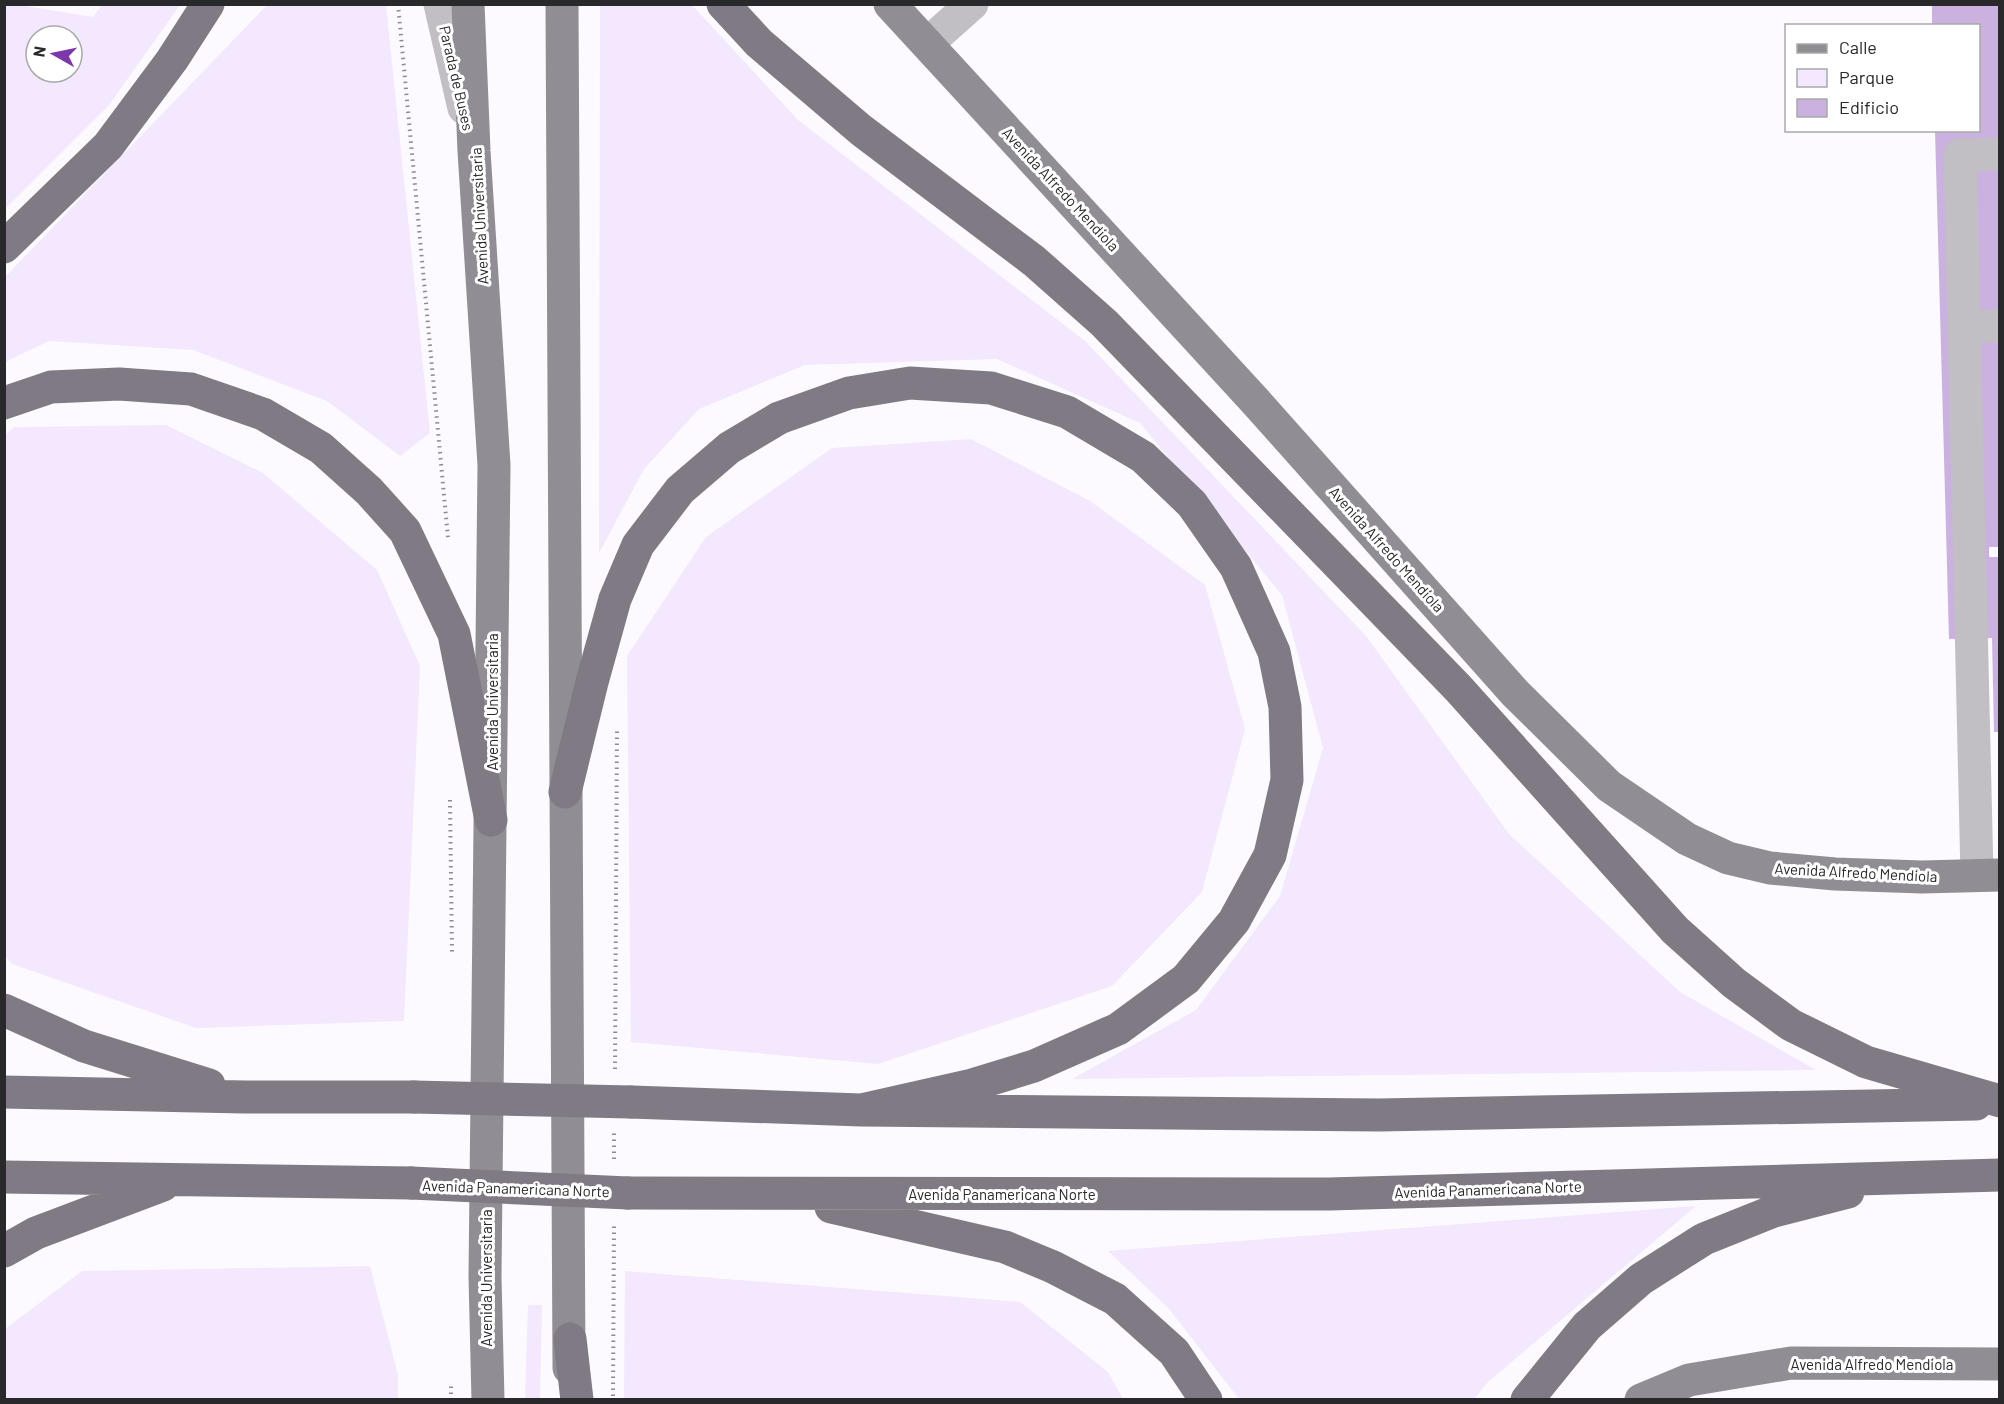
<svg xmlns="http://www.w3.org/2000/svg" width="2004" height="1404" viewBox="0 0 2004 1404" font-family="Barlow,sans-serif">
  <rect width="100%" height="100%" fill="#fcfafe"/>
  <path fill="#f3e8fe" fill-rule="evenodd" d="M 5,4 L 19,5 L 93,17 L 102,5 L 180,5 L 109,105 L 5,209 ZM 36,36 L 72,36 L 72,72 L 36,72 Z
    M 267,5 L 386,5 L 430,433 L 400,456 L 327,401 L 193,350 L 49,341 L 5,362 L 5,277 Z
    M 600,5 L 692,5 L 798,120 L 1085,341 L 1366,636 L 1509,834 L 1680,992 L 1816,1070 L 1072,1079 L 1196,1010 L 1280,896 L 1323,748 L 1282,595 L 1140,423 L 997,359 L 805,365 L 699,409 L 644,469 L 599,553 Z
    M 166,425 L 263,473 L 377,570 L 420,666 L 404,1021 L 196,1028 L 12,964 L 5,957 L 5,435 L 14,427 Z
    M 971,439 L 1090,501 L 1205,585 L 1245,729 L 1202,892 L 1112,986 L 878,1064 L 631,1042 L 627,656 L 706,537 L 832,448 Z
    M 1696,1206 L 1488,1382 L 1474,1399 L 1239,1399 L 1169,1309 L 1108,1251 Z
    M 370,1266 L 398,1375 L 398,1399 L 5,1399 L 5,1329 L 82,1271 Z
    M 625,1271 L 1020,1302 L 1108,1372 L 1123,1399 L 624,1399 Z
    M 528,1305 L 542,1305 L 540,1399 L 525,1399 Z"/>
  <path fill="#cab1e0" d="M 1932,4 L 2000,4 L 2000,547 L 1989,547 L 1989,557 L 2000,557 L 2000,732 L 1994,732 L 1992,638 L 1949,639 L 1935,130 L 1978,130 L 1978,26 L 1932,26 Z"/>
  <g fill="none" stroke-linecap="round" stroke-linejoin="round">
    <path stroke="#8d8b8f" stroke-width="4" stroke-dasharray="1.5 4.5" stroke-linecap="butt" d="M 398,4 L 448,538
      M 450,800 L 452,952
      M 615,1069 L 617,728
      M 614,1159 L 614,1133
      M 613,1396 L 614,1226
      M 451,1400 L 451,1385"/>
    <path stroke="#c1bfc3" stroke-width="33" d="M 440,4 L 464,108
      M 927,44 L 972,4
      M 1964,327 L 2000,326
      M 1977,875 L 1960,155 L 2000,154"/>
    <path stroke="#908d94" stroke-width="33" d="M 468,4 L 474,151 L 494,465 L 485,1277 L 488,1400
      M 562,4 L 569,1368
      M 890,4 L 1256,402 L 1515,693 L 1609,786 L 1687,839 L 1728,858 L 1770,868 L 1835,874 L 1922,877 L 2000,875
      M 1641,1400 L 1689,1380 L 1791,1363 L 2000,1364"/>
    <path stroke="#7f7a83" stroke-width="33" d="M 723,4 L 759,43 L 861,130 L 1034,261 L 1104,323 L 1458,688 L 1675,930 L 1734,983 L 1791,1025 L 1866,1062 L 2000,1101
      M 4,247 L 108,146 L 172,60 L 208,4
      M 4,403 L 51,387 L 119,384 L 191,389 L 263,414 L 321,448 L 369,491 L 405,531 L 454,634 L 491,820
      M 565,792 L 592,682 L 615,599 L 638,545 L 680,490 L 729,448 L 779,418 L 849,393 L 910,383 L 991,388 L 1067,412 L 1143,457 L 1192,504 L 1236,567 L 1274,652 L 1285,707 L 1287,780 L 1270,855 L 1234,921 L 1186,979 L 1118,1029 L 1034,1066 L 972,1085 L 861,1110
      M 4,1010 L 84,1046 L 209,1085
      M 4,1092 L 245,1097 L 414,1097
      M 631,1102 L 861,1110 L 1379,1115 L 1976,1104
      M 4,1177 L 411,1183
      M 628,1193 L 1329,1194 L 2000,1175
      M 831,1207 L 1005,1247 L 1053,1267 L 1115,1299 L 1174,1352 L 1206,1400
      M 4,1251 L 36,1233 L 163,1185
      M 570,1339 L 577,1400
      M 1527,1400 L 1587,1326 L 1641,1279 L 1704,1239 L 1774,1211 L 1848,1192"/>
    <path stroke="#7f7a83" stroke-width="33" d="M 414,1097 L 631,1102
      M 411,1183 L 628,1193"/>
  </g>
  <g text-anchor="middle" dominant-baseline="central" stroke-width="6" stroke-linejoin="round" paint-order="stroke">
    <g font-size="15" fill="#29282b" stroke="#fff">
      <text transform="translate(457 78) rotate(77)">Parada de Buses</text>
      <text transform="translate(1061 189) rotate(47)">Avenida Alfredo Mendiola</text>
      <text transform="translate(479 216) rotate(-93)">Avenida Universitaria</text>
      <text transform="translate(1387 549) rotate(48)">Avenida Alfredo Mendiola</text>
      <text transform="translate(492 702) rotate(-90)">Avenida Universitaria</text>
      <text transform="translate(1856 872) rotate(3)">Avenida Alfredo Mendiola</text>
      <text transform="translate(516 1188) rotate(2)">Avenida Panamericana Norte</text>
      <text transform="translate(1488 1189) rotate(-2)">Avenida Panamericana Norte</text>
      <text x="1002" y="1194">Avenida Panamericana Norte</text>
      <text transform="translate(486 1278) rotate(-90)">Avenida Universitaria</text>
      <text x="1872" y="1364">Avenida Alfredo Mendiola</text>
    </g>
  </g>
  <rect width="2004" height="1404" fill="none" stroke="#29282b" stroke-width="12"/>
  <rect x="1785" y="24" width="195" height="108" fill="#ffffff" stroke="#a9a9aa" stroke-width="1.5"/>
  <rect x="1797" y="44" width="30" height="9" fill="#908d94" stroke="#a9a9aa" stroke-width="1.5"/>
  <text x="1839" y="54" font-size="18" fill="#29282b">Calle</text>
  <rect x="1797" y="69" width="30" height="18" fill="#f3e8fe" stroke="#a9a9aa" stroke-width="1.5"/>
  <text x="1839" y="84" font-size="18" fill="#29282b">Parque</text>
  <rect x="1797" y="99" width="30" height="18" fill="#cab1e0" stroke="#a9a9aa" stroke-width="1.5"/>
  <text x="1839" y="114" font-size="18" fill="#29282b">Edificio</text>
  <g transform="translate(54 54) rotate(279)"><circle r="28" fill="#ffffff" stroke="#a9a9aa" stroke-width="1.5"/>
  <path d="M0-4.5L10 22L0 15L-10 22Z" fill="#7c37aa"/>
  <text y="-9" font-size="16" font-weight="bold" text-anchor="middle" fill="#29282b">N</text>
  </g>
</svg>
